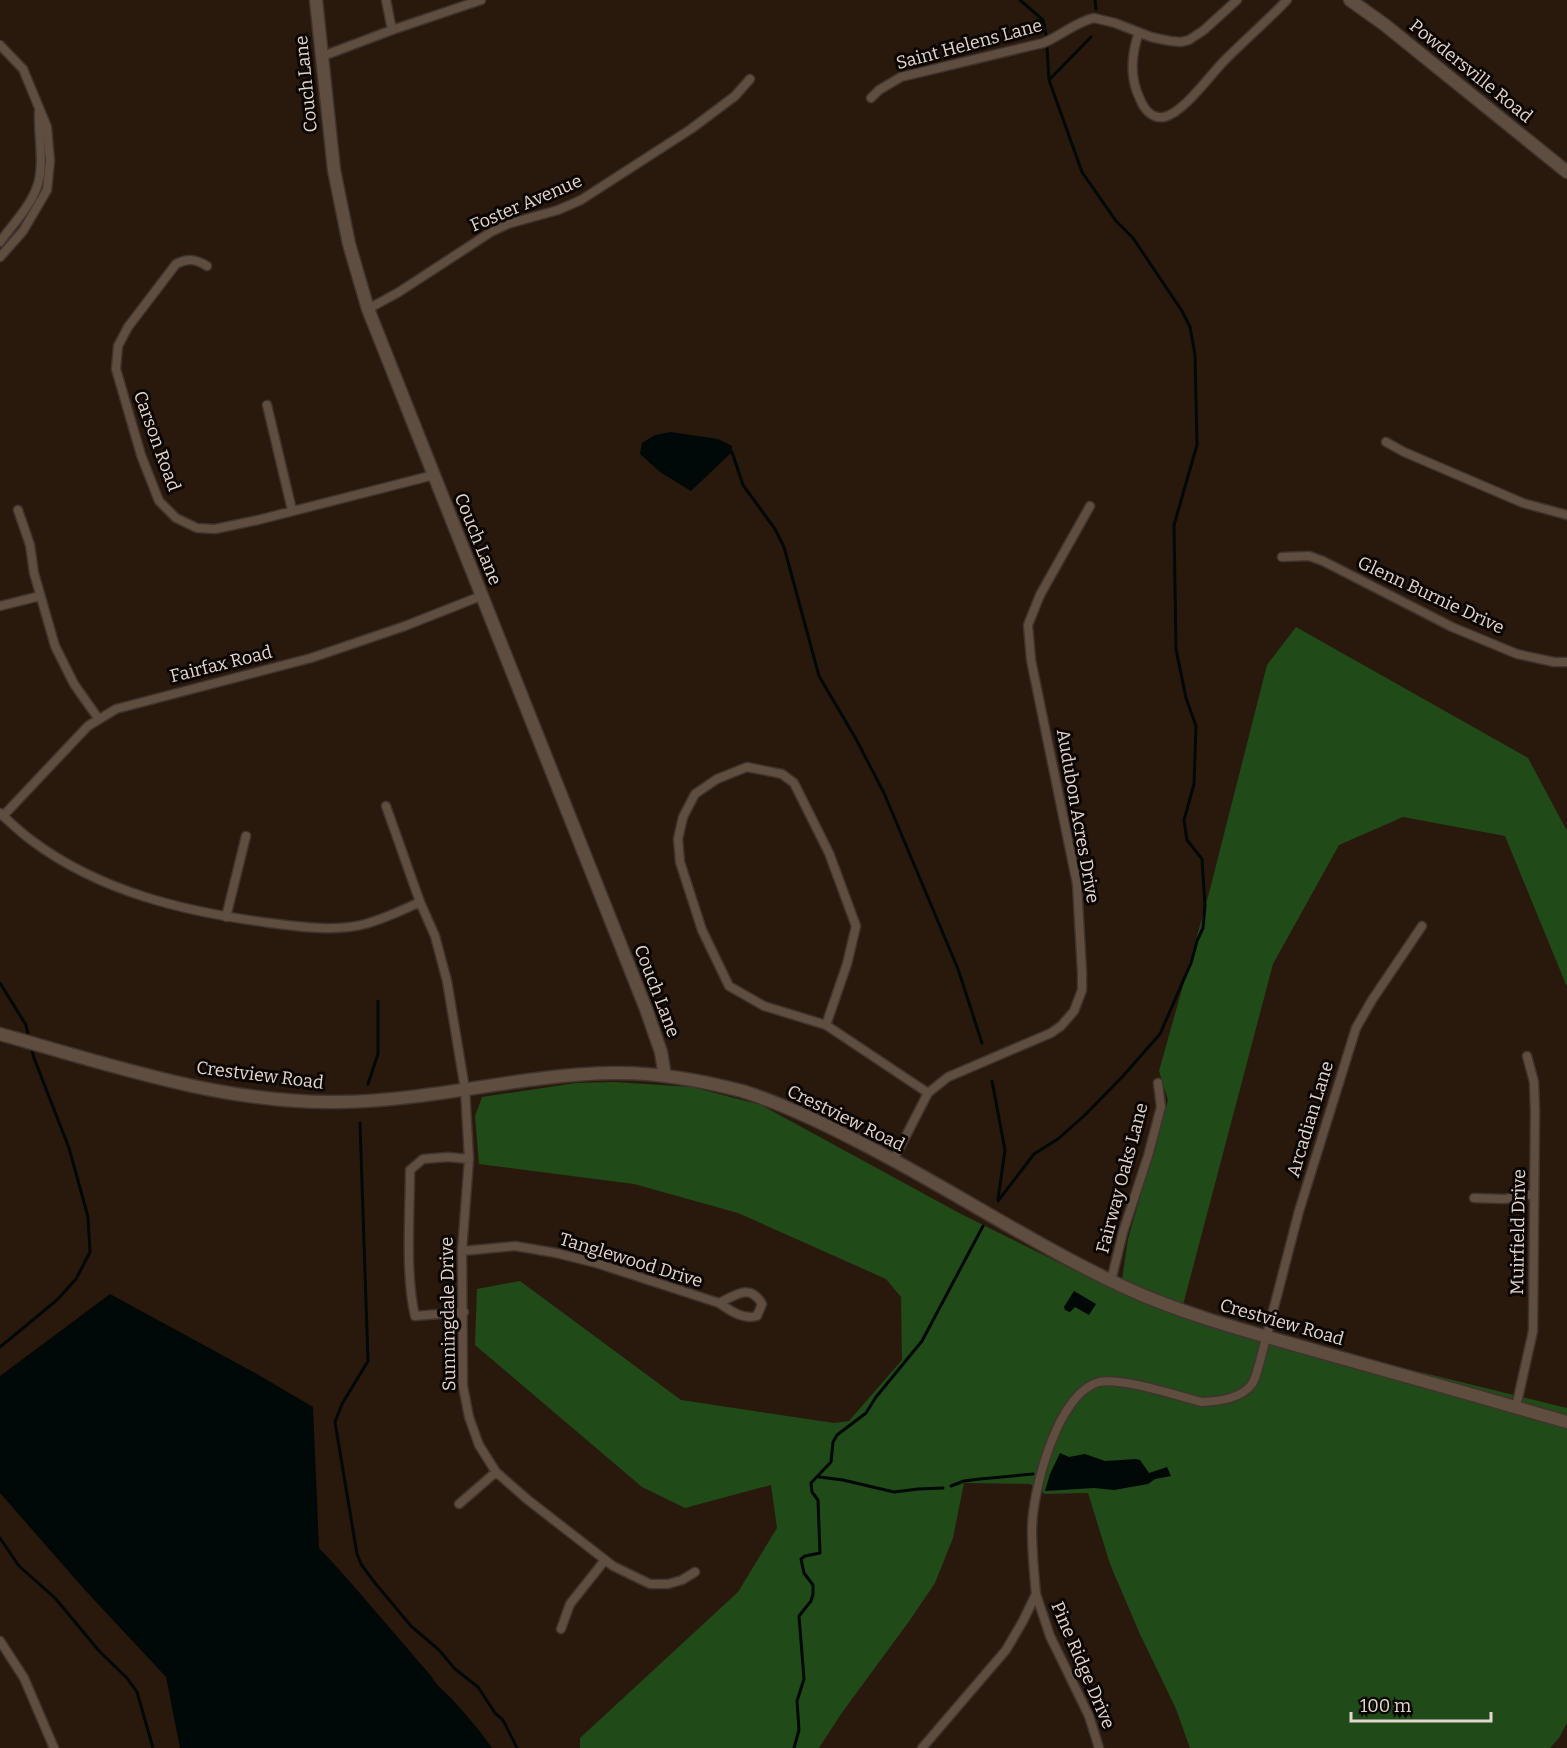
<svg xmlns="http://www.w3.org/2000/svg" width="1567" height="1748" viewBox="0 0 1567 1748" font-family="Bitter,serif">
  <rect width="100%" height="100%" fill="#29190c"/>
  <path fill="#204a18" d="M 1296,627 L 1528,758 L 1567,831 L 1567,987 L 1505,836 L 1403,817 L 1339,845 L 1273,964 L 1183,1305 L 1363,1358 L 1567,1408 L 1567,1723 L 1559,1738 L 1550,1748 L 1190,1748 L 1176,1709 L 1139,1632 L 1110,1564 L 1088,1493 L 1045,1494 L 1030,1484 L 964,1483 L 953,1538 L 935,1583 L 910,1620 L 841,1714 L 819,1748 L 580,1748 L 580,1738 L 738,1592 L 777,1528 L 771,1485 L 685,1508 L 642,1487 L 475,1345 L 477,1289 L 520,1281 L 681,1400 L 834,1423 L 849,1421 L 902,1360 L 901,1297 L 886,1279 L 738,1213 L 634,1184 L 479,1164 L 475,1116 L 482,1097 L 576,1083 L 614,1082 L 692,1087 L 761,1105 L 961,1214 L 1116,1291 L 1122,1280 L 1128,1239 L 1168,1100 L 1159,1071 L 1209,893 L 1267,665 Z"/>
  <path fill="#000808" d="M 671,432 L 718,439 L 732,446 L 732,452 L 691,491 L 660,472 L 640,454 L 642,443 L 655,435 Z
    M 1074,1291 L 1096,1304 L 1089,1315 L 1075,1307 L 1070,1312 L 1065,1310 L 1064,1307 Z
    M 110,1294 L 257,1374 L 313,1407 L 319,1548 C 359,1590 394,1634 432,1677 C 436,1686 445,1691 452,1699 C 466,1715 480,1730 492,1748 L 180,1748 L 166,1677 L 84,1589 L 0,1493 L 0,1376 Z
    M 1060,1453 L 1069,1457 L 1085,1454 L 1105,1461 L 1136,1459 L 1140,1460 L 1149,1473 L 1167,1467 L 1171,1476 L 1155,1479 L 1148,1484 L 1114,1490 L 1094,1488 L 1045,1491 L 1050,1474 Z"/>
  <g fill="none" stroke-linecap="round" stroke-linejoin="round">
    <path stroke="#000808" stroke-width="3" d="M 1020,0 L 1043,20 L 1047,39
      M 1095,0 L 1096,9
      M 1049,80 L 1091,37
      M 732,452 L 743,485 L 775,529 L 784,547 L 819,676 L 856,739 L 884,793 L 958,969 L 982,1043
      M 0,983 L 26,1025 L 29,1039
      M 992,1081 L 1005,1150 L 998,1199
      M 368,1084 L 378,1054 L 378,1001
      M 360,1123 L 368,1361 L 342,1404 L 335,1422 L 357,1554 L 361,1564 L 375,1583 L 411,1626 L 439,1650 L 455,1669 L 478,1687 L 495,1713 L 503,1720 L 517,1748
      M 998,1201 L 1034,1154 L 1058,1139 L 1086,1114 L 1123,1076 L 1160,1034 L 1191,963 L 1197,941 L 1203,928 L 1205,906 L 1202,859 L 1187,840 L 1184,820 L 1194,784 L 1196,726 L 1186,698 L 1176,649 L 1174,525 L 1197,445 L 1195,355 L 1190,327 L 1182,311 L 1133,238 L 1116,221 L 1082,172 L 1049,80 L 1047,47
      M 0,1347 L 57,1300 L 76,1279 L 90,1252 L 88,1217 L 69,1148 L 34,1058 L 31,1046
      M 819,1477 L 843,1480 L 894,1492 L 918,1489 L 943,1488
      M 951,1486 L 964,1481 L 980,1479 L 1033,1474
      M 0,1538 L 19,1566 L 55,1598 L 100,1652 L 127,1678 L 137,1692 L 153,1748
      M 794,1748 L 799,1730 L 797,1701 L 804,1679 L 799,1616 L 811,1601 L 813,1594 L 813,1585 L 804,1573 L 801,1559 L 805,1556 L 820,1553 L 818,1500 L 812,1492 L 811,1483 L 831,1462 L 833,1442 L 837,1435 L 866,1413 L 876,1397 L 922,1341 L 983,1226"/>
    <defs>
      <path id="street" d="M 386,0 L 392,30
        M 1139,32 C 1131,55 1129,77 1140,99 C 1144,109 1152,119 1164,117 C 1184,113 1212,72 1227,58 C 1247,38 1268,20 1287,0
        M 0,45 L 23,69 L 47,127 L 50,161 L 47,190 L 23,231 L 0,257
        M 323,56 L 392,30 L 481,0
        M 871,98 L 879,90 L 901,77 L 1043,43 C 1061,36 1075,22 1094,18 L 1115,23 L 1151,37 L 1170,41 L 1181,42 L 1189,40 L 1204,30 L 1237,0
        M 0,242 C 12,225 30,207 37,187 C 45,165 38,136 39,112
        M 207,266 C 196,259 188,258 176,264 L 128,327 L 118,346 L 116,369 L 141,455 L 159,501 L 176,518 L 197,528 L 215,529 L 258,520 L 434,475
        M 368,309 L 399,292 L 491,232 L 508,224 L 558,210 L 581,200 L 691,129 L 735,96 L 750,79
        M 267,405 L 292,510
        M 1386,442 L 1404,452 L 1523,503 L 1567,515
        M 18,510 L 30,545 L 34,573 L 55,646 L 74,684 L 98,718
        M 1282,557 L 1309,556 L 1323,561 L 1452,627 L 1517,654 L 1554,662 L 1567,662
        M 0,606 L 40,596
        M 386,806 L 420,902
        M 0,813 C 10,822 20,832 31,840 C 100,892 186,912 270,923 C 301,927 335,932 365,924 C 384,919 403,910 420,902 L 435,936 L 447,981 L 465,1089 L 469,1159 L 462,1251 L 463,1386 L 469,1417 L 479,1445 L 496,1472 L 528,1500 L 613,1566 L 650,1584 L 668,1584 L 682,1580 L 695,1572
        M 3,816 L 88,726 L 116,709 L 311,658 L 405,626 L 481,596
        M 226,917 L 246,836
        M 826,1025 L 847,964 L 856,926 L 829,853 L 794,783 L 782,774 L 747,767 L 717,779 L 695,794 L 683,817 L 678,839 L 680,862 L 702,930 L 729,986 L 764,1006 L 826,1025 L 928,1093
        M 894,1159 L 928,1093 L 948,1077 L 1051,1033 L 1061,1026 L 1074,1011 L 1082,990 L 1082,972 L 1077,884 L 1031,660 L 1028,625 L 1040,595 L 1090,506
        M 1474,1198 L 1505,1199 L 1533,1194
        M 462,1251 L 515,1246 L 556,1253 L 596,1263 L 719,1303 C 731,1311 743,1320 757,1316 L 762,1304 C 750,1283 736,1295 719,1303
        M 1111,1281 L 1123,1232 L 1148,1156 L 1161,1107 L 1158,1083
        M 464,1312 L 415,1316 C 405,1274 410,1214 410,1170 L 423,1159 L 448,1157 L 469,1159
        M 1516,1407 L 1533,1331 L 1535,1112 L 1534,1082 L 1527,1056
        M 459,1504 L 496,1472
        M 1036,1594 C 1034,1573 1032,1551 1032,1530 C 1032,1492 1057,1393 1099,1382 C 1122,1377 1177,1396 1202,1402 C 1219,1401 1241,1399 1252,1384 C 1256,1378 1258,1368 1260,1361 L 1299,1211 L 1356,1028 L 1372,1000 L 1422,926
        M 561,1629 L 570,1604 L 605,1560
        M 0,1641 L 24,1678 L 54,1748
        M 922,1748 L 1006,1650 L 1023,1621 L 1036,1594 L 1050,1636 L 1089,1716 L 1099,1748"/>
      <path id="secondary" d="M 316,0 L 334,170 L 349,244 L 368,309 L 646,1009 L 661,1052 L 665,1076
        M 1350,0 L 1385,25 L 1567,172
        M 0,1034 C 110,1065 224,1104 339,1102 C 431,1101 520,1075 611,1073 C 654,1072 700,1080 742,1091 C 784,1104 823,1123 863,1144 C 951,1189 1034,1245 1124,1287 C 1187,1316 1254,1333 1320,1352 C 1402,1375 1485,1398 1567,1422"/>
    </defs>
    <use href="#street" stroke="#3f332d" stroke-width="11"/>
    <use href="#secondary" stroke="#3f332d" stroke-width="15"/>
    <use href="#street" stroke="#5f4d3f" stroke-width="8"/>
    <use href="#secondary" stroke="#5f4d3f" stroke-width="12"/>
  </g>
  <g text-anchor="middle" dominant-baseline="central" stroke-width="6" stroke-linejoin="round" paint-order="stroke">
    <g font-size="18" fill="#e2d7ce" stroke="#0c0603">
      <text transform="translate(969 44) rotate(-15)">Saint Helens Lane</text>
      <text transform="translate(1471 71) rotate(39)">Powdersville Road</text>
      <text transform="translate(306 84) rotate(-96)">Couch Lane</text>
      <text transform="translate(526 203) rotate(-23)">Foster Avenue</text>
      <text transform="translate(157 441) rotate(70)">Carson Road</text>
      <text transform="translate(478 539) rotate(68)">Couch Lane</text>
      <text transform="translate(1431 595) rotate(25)">Glenn Burnie Drive</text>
      <text transform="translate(221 664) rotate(-14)">Fairfax Road</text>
      <text transform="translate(1078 816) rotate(80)">Audubon Acres Drive</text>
      <text transform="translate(657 991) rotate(69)">Couch Lane</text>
      <text transform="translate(260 1075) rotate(7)">Crestview Road</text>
      <text transform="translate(846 1118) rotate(26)">Crestview Road</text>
      <text transform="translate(1310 1119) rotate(-73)">Arcadian Lane</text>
      <text transform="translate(1122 1178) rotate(-75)">Fairway Oaks Lane</text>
      <text transform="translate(1518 1232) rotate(-89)">Muirfield Drive</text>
      <text transform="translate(631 1260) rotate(17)">Tanglewood Drive</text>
      <text transform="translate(448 1314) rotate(-91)">Sunningdale Drive</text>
      <text transform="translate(1282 1322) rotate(16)">Crestview Road</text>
      <text transform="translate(1083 1665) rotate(67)">Pine Ridge Drive</text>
    </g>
  </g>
  <path d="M1351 1712v9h140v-9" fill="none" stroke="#e2d7ce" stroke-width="3"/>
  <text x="1360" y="1712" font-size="18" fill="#e2d7ce" stroke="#0c0603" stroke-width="4.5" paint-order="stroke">100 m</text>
</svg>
